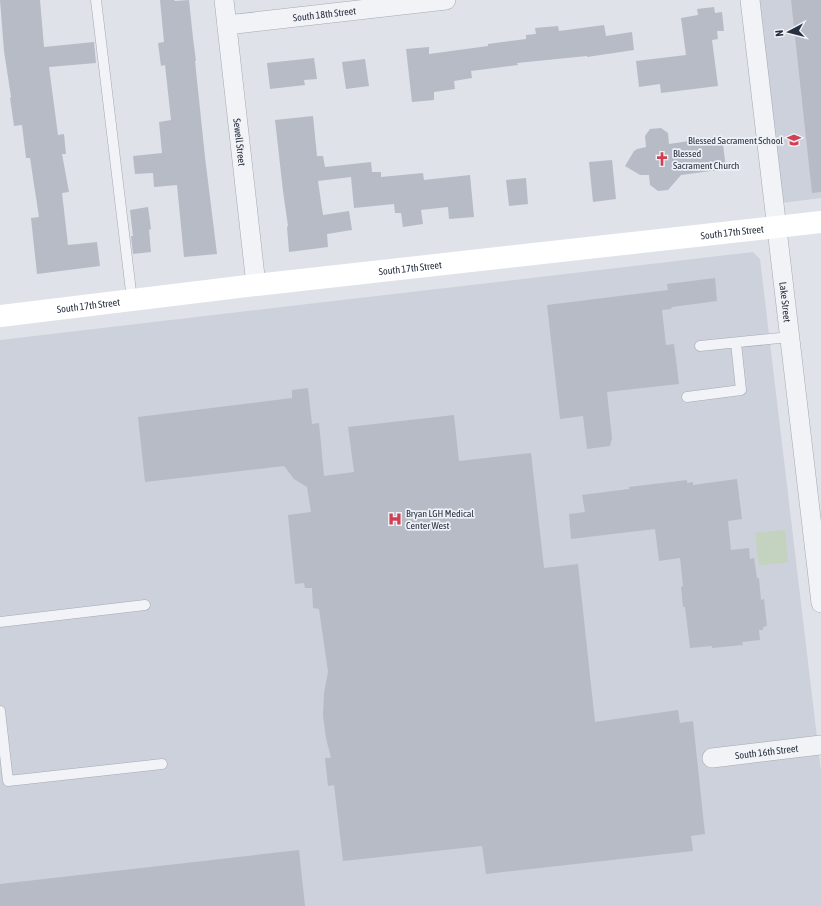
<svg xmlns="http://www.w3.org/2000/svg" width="821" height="906" viewBox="0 0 821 906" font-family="'Asap Condensed',sans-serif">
  <rect width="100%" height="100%" fill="#dfe2e9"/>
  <path fill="#cdd1db" d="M 750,0 L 821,0 L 821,198 L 774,204 Z
    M 753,252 L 760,259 L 821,771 L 821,906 L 0,906 L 0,340 Z"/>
  <path fill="#c4d3c0" d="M 785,530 L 788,562 L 759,566 L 755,533 Z"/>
  <path fill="#b6bbc6" d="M 0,0 L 40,0 L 44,47 L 94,42 L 96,63 L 49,67 L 58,135 L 64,134 L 66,154 L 62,154 L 69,192 L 62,193 L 68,245 L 97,242 L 100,266 L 37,274 L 31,218 L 39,217 L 30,158 L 26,158 L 22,125 L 14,126 L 10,98 L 11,97 L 4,51 Z
    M 160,0 L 174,0 L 175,1 L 189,0 L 193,38 L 196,61 L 195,61 L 205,157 L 217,254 L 184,257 L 177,185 L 154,187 L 153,173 L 135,174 L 133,156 L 162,153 L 159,122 L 171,120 L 165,65 L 161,66 L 158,43 L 164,42 Z
    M 791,0 L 821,0 L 821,192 L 812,193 Z
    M 714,7 L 715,13 L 722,12 L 724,31 L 717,31 L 718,39 L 712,40 L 718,86 L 661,93 L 660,84 L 639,87 L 636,61 L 686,55 L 681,18 L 698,15 L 697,9 Z
    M 604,25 L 606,36 L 632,32 L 634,50 L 587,57 L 587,56 L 517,63 L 518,65 L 471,71 L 472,78 L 454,81 L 455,89 L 434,92 L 434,100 L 412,102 L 406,49 L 429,47 L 429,54 L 488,46 L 488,44 L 526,39 L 526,35 L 536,34 L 535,28 L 558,26 L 559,31 Z
    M 314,58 L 317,79 L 304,80 L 305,85 L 270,89 L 267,63 Z
    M 365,59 L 369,86 L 346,89 L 342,62 Z
    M 313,116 L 317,156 L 323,156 L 325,167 L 371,162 L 372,172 L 381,172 L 381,177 L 423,173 L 424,180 L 470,175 L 474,217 L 449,219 L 448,207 L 421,210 L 423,224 L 403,227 L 401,213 L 395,213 L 394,204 L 354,208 L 351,177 L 318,181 L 323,215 L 349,211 L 352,230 L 327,234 L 328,247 L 289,252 L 287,227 L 288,226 L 283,191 L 275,120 Z
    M 661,128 L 668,133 L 669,144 L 722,136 L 726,169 L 681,175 L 668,190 L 658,191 L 650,185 L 649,175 L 640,175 L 625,166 L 634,151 L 637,149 L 646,147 L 645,136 L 650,129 Z
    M 612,160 L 616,199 L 593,202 L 589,162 Z
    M 526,178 L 528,204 L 509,206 L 506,180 Z
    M 148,207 L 151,229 L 149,230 L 151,252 L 133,254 L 131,236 L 133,236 L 130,210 Z
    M 715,278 L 717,301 L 672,307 L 671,309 L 662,310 L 666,345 L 674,344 L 679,384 L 607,392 L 612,438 L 610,446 L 587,449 L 583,416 L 560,419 L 547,305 L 668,290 L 667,284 Z
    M 308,388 L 312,424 L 319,423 L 324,476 L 354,472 L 348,427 L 454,415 L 459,461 L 531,453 L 544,568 L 578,564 L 595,722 L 678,710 L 680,723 L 693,721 L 705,834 L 691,836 L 693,851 L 486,874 L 482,846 L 343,861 L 334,785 L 328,786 L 325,758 L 331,758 L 326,738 L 323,716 L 324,693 L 328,672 L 319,609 L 313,608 L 312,588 L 305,588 L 304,583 L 295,584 L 288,515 L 311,512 L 307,487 L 294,479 L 284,466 L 145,482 L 138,417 L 292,398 L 292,390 Z
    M 737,479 L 742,519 L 728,521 L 731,550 L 749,548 L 750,559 L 754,558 L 757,578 L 759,578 L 761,600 L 764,599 L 767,626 L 763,627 L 763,630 L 759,630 L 760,640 L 742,642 L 743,645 L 712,648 L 712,646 L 690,648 L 685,607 L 683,607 L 681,587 L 683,586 L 680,558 L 659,561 L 655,529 L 571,539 L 569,514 L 585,512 L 582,495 L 629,489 L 629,487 L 687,480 L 687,483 L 693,482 L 693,485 Z
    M 299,850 L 305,906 L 0,906 L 0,884 Z"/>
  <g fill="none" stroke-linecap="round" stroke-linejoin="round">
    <defs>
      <path id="lane" d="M 96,0 L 132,300
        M 700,346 L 790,337
        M 687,397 L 741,390 L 736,343
        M 0,622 L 145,605
        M 0,711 L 8,781 L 162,764"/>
      <g id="street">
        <path id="s1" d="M 224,0 L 256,285"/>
        <path id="s2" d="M 750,0 L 821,603"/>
        <path id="s3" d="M 227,25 L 446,0"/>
        <path id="s4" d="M 712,758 L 821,745"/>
      </g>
    </defs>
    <use href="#lane" stroke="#a4a9b3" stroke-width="11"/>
    <use href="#street" stroke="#a4a9b3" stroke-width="20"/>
    <use href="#lane" stroke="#f2f3f7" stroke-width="10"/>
    <use href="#street" stroke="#f2f3f7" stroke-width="19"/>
    <path stroke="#fff" stroke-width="22" id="s5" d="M 0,316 L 256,285 L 821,222"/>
  </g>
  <defs>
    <symbol id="school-bare" viewBox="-9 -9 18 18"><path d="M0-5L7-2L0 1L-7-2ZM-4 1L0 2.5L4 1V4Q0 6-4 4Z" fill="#d33f52" stroke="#eef1f6" stroke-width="2.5" paint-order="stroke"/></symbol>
    <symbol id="church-bare" viewBox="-9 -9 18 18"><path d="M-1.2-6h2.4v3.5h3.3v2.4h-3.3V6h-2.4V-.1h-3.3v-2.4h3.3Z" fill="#d33f52" stroke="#eef1f6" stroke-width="2.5" paint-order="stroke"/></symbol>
    <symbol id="hospital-bare" viewBox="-9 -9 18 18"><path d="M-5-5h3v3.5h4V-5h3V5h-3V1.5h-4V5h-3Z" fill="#d33f52" stroke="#eef1f6" stroke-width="2.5" paint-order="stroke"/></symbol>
  </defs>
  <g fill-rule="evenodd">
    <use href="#school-bare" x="784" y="130" width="20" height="20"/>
    <use href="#church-bare" x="652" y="149" width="20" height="20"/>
    <use href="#hospital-bare" x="385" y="509" width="20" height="20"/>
  </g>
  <g text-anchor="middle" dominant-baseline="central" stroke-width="3.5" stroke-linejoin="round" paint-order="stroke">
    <g font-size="10" fill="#273040" stroke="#eef1f6">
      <text stroke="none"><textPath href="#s3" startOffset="98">South 18th Street</textPath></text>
      <text stroke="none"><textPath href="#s1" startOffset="143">Sewell Street</textPath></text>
      <text stroke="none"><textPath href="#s5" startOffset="737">South 17th Street</textPath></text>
      <text stroke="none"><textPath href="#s5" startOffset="413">South 17th Street</textPath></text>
      <text stroke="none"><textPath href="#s2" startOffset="304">Lake Street</textPath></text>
      <text stroke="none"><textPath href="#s5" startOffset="89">South 17th Street</textPath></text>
      <text stroke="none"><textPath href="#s4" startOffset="55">South 16th Street</textPath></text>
    </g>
    <g font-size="10" fill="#273040" stroke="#eef1f6" text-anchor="start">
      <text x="783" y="140" text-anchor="end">Blessed Sacrament School</text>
      <text x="673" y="153">Blessed<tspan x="673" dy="12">Sacrament Church</tspan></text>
      <text x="406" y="513">Bryan LGH Medical<tspan x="406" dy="12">Center West</tspan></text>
    </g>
  </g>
  <g transform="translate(789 32) rotate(263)" stroke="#eef1f6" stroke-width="3" paint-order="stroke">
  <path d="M0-3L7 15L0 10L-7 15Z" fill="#273040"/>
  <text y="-6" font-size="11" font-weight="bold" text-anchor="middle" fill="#273040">N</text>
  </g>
</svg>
